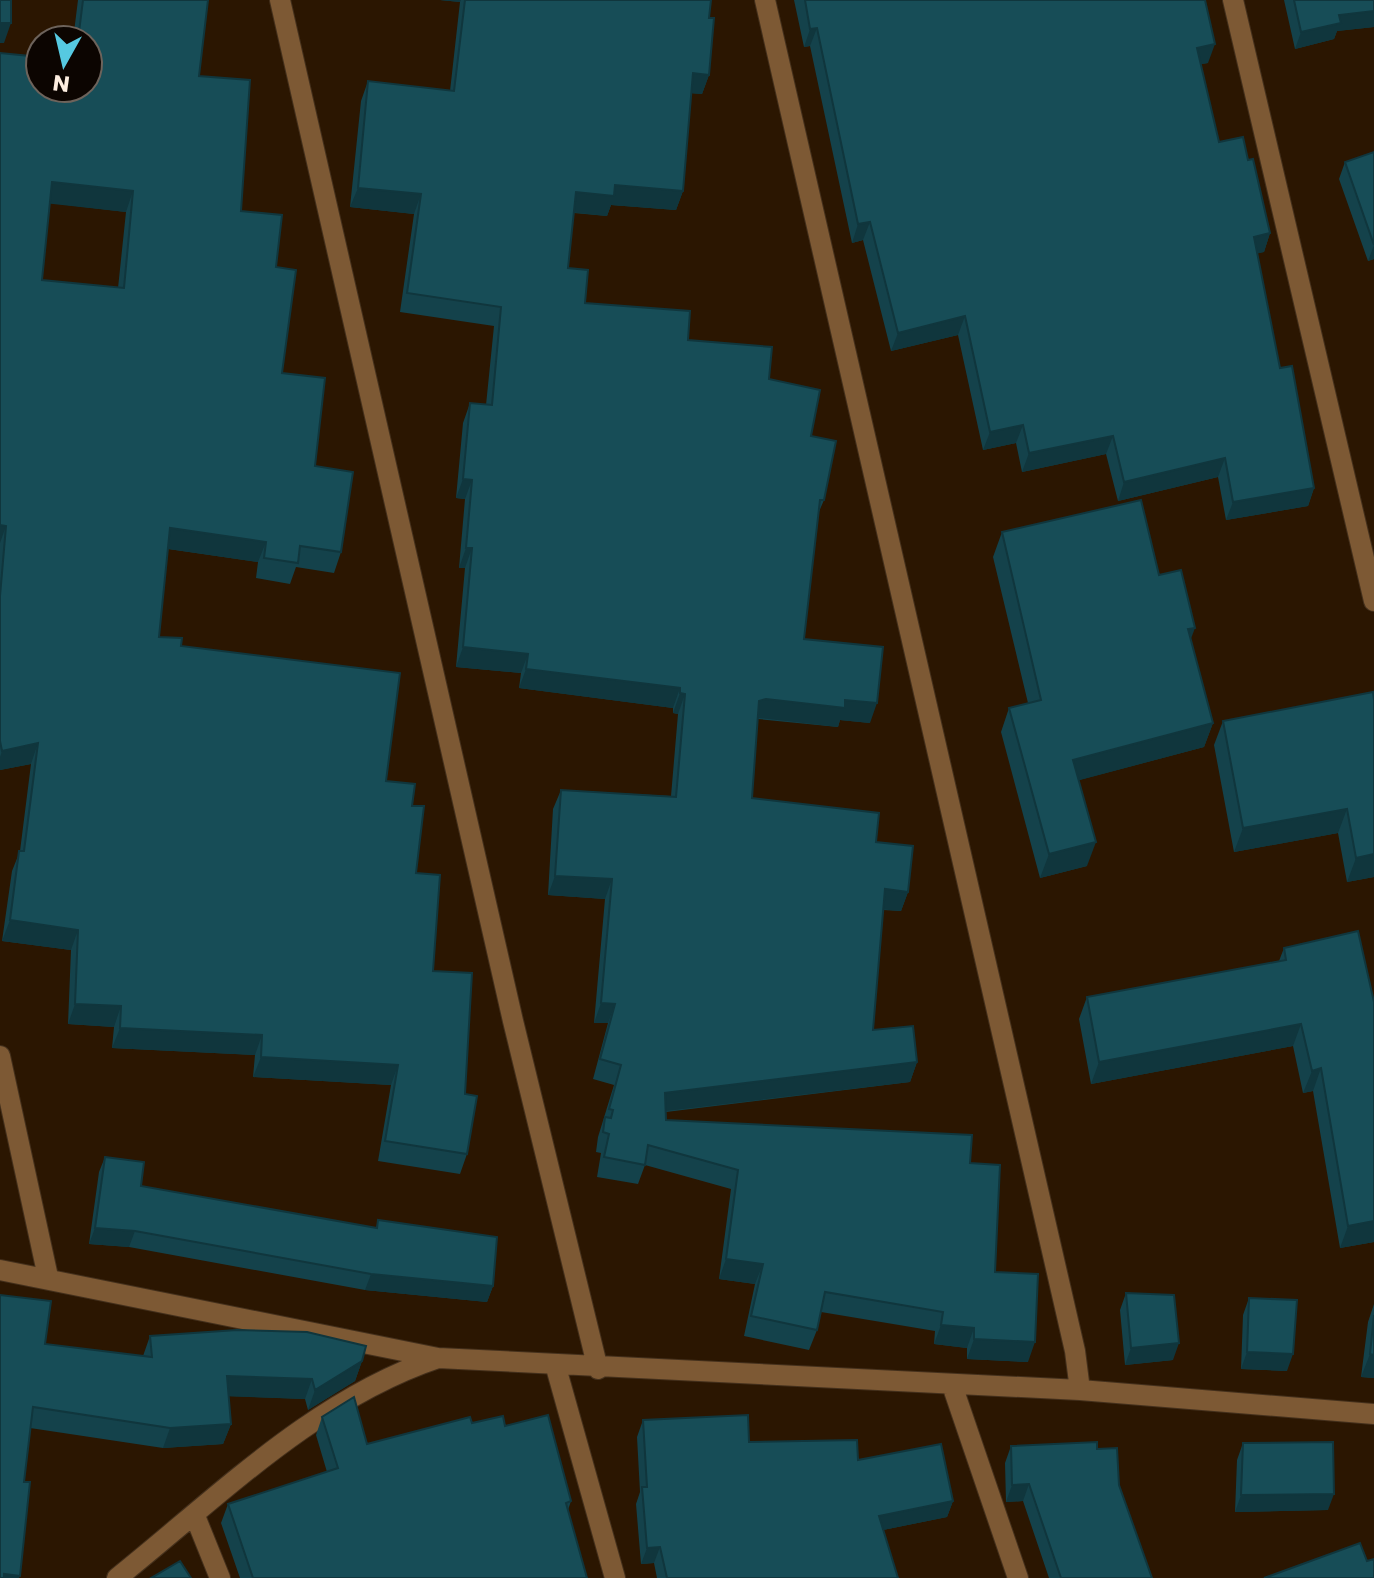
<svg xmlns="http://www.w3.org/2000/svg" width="1374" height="1578" viewBox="0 0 1374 1578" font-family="Poppins,sans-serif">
  <rect width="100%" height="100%" fill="#2b1601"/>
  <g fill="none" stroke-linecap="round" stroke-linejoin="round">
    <defs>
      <path id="minor" d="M 280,0 L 513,1021 L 598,1369
        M 1233,0 L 1374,601
        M 0,1056 L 48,1277
        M 0,1270 L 438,1358
        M 555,1364 L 615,1578
        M 952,1385 L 1018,1578
        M 1080,1390 L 1374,1414
        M 195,1516 L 220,1578
        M 117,1578 C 217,1498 315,1399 438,1358 L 1080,1390 L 1075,1351 L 765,0"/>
    </defs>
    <use href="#minor" stroke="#44301c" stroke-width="22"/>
    <use href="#minor" stroke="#7d5934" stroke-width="20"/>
  </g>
  <path fill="#14424b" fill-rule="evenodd" d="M 78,0 L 208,0 L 199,76 L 241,211 L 276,267 L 282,373 L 315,466 L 341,552 L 334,573 L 296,567 L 290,584 L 256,578 L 258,562 L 168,549 L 159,637 L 181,646 L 386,781 L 412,806 L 416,873 L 433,971 L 465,1094 L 467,1154 L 460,1174 L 378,1161 L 391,1085 L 253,1077 L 255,1055 L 112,1048 L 114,1027 L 68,1024 L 71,950 L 2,941 L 12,871 L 20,851 L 31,764 L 0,770 L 0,53 L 88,88 L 88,40 L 73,40 ZM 50,203 L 126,212 L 118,288 L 42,280 Z
    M 440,0 L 711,0 L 709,18 L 709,75 L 702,94 L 691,93 L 683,191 L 676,210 L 611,205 L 607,216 L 574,213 L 568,268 L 585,303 L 688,340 L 769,379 L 811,436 L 824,500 L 818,514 L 804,639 L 870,723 L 840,720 L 838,727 L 758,719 L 752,798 L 876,842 L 908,892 L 901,911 L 883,910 L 873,1030 L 917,1062 L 910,1082 L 666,1112 L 666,1120 L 970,1163 L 995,1272 L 1028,1362 L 967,1359 L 967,1348 L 934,1344 L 935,1331 L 821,1312 L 817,1330 L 809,1350 L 744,1336 L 755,1284 L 719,1279 L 731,1189 L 645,1165 L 638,1184 L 597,1177 L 601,1153 L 596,1152 L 598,1137 L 614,1085 L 593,1079 L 608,1023 L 594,1023 L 605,899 L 548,895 L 553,809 L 561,790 L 671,796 L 678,714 L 673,713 L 673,708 L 519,688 L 521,673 L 456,667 L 465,568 L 459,568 L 465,499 L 456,498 L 463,423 L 470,403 L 486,405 L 494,326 L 400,312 L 414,214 L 350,207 L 361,101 L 368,81 L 450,91 L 460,2 Z
    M 794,0 L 1205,0 L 1208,63 L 1201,64 L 1219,142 L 1248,160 L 1270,233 L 1264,252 L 1257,253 L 1280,368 L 1314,488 L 1308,506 L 1226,520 L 1218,477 L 1118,501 L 1106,454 L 1022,472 L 1016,443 L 983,450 L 958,335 L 891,351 L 863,240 L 852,243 L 810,46 L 804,47 Z
    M 1284,0 L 1374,0 L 1374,27 L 1337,31 L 1334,39 L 1295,49 Z
    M 1374,152 L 1374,259 L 1368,261 L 1339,179 L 1345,162 Z
    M 1002,532 L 1159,575 L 1190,640 L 1213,723 L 1204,747 L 1079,780 L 1087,866 L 1040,878 L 1001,732 L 1009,708 L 1028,703 L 993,557 Z
    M 1373,692 L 1374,877 L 1347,882 L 1338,833 L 1234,852 L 1214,745 L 1223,721 Z
    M 1284,948 L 1374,1002 L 1374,1242 L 1340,1248 L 1313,1091 L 1303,1093 L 1293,1046 L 1091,1084 L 1079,1019 L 1087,997 L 1279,961 Z
    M 105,1157 L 141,1186 L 376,1228 L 378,1220 L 493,1286 L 487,1302 L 365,1290 L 129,1247 L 89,1244 L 99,1172 Z
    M 1126,1293 L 1173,1360 L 1125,1365 L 1120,1310 Z
    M 1249,1298 L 1287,1371 L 1241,1369 L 1243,1315 Z
    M 1374,1304 L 1374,1378 L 1361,1377 L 1368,1322 Z
    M 150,1336 L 362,1361 L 355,1381 L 308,1410 L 305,1399 L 228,1396 L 231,1424 L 223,1444 L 163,1448 L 30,1428 L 24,1482 L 0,1578 L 45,1344 L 143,1356 Z
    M 322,1417 L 367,1444 L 472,1423 L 505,1426 L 571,1501 L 568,1510 L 587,1578 L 240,1578 L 221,1523 L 228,1504 L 327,1472 L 316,1435 Z
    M 643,1420 L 749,1442 L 858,1460 L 953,1501 L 947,1517 L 883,1530 L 898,1578 L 657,1578 L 654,1563 L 641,1564 L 636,1504 L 640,1492 L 637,1437 Z
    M 1243,1443 L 1328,1510 L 1235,1512 L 1237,1460 Z
    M 1011,1446 L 1097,1449 L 1119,1485 L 1152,1578 L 1049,1578 L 1023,1501 L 1006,1502 L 1005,1463 Z"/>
  <path fill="#10363d" d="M 440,0 L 461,0 L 460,2 Z
    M 1374,11 L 1374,27 L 1337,31 L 1334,39 L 1295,49 L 1301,32 L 1339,15 Z
    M 0,23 L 11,23 L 4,43 L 0,43 Z
    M 817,28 L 810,46 L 804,47 L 810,29 Z
    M 1215,44 L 1208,63 L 1190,66 L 1197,48 Z
    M 693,73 L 709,75 L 702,94 L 686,93 Z
    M 52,182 L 133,191 L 126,212 L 44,203 Z
    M 615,185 L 683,191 L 676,210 L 611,205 L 607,216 L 568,212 L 576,192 Z
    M 358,188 L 421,194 L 414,214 L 350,207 Z
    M 870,222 L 863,240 L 852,243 L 858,224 Z
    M 1270,233 L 1264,252 L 1247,256 L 1254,237 Z
    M 1374,245 L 1374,259 L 1368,261 Z
    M 965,316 L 958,335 L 891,351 L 898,333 Z
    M 1023,425 L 1016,443 L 983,450 L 990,432 Z
    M 1113,436 L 1106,454 L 1022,472 L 1029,453 Z
    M 1225,458 L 1218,477 L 1118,501 L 1124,482 Z
    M 463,479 L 472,480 L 465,499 L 456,498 Z
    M 1314,488 L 1308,506 L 1226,520 L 1233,502 Z
    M 0,525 L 6,526 L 0,543 Z
    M 170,528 L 266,542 L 258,562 L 162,548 Z
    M 466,548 L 472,548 L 465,568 L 459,568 Z
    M 1195,628 L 1186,652 L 1188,629 Z
    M 463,647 L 528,654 L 521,673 L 456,667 Z
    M 526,669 L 680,688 L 673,708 L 519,688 Z
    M 680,693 L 685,694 L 678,714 L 673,713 Z
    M 766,699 L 845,700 L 877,703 L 870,723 L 840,720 L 838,727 L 759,718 L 752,721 L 759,701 Z
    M 1213,723 L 1204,747 L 1065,784 L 1073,760 Z
    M 38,743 L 31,764 L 0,770 L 0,757 L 2,751 Z
    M 1347,809 L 1338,833 L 1234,852 L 1243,828 Z
    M 1096,842 L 1087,866 L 1040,878 L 1049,854 Z
    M 1374,854 L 1374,877 L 1347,882 L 1356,858 Z
    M 555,876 L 612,879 L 605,899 L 548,895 Z
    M 885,889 L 908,892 L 901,911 L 878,909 Z
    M 10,920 L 78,930 L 71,950 L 2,941 Z
    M 601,1003 L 615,1004 L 608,1023 L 594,1023 Z
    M 75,1004 L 121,1006 L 114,1027 L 68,1024 Z
    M 1301,1024 L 1293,1046 L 1091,1084 L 1099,1062 Z
    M 120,1028 L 262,1035 L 255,1055 L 112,1048 Z
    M 261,1057 L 398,1065 L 391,1085 L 253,1077 Z
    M 917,1062 L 910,1082 L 658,1112 L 665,1093 Z
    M 1321,1068 L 1313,1091 L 1303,1093 L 1312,1071 Z
    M 1374,1221 L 1374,1242 L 1340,1248 L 1348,1226 Z
    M 95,1228 L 135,1231 L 129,1247 L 89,1244 Z
    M 726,1259 L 763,1264 L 755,1284 L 719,1279 Z
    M 371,1274 L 493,1286 L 487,1302 L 365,1290 Z
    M 941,1325 L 974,1328 L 967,1348 L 934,1344 Z
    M 974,1339 L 1035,1342 L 1028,1362 L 967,1359 Z
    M 1179,1343 L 1173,1360 L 1125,1365 L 1131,1348 Z
    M 1247,1352 L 1293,1354 L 1287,1371 L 1241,1369 Z
    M 1370,1354 L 1374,1355 L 1374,1378 L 1361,1377 Z
    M 362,1361 L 355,1381 L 308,1410 L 315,1390 Z
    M 227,1376 L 312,1379 L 305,1399 L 220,1396 Z
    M 231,1424 L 223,1444 L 163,1448 L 170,1428 Z
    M 1029,1484 L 1023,1501 L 1006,1502 L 1012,1485 Z
    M 1334,1494 L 1328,1510 L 1235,1512 L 1241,1495 Z
    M 953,1501 L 947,1517 L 873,1532 L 879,1516 Z
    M 660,1547 L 654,1563 L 641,1564 L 647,1548 Z
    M 4,1574 L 20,1576 L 19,1578 L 2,1578 Z"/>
  <path fill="#174d57" stroke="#10363d" stroke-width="2" fill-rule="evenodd" d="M 0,0 L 11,0 L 11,23 L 0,23 Z
    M 83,0 L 208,0 L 199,76 L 250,80 L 241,211 L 282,215 L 276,267 L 296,270 L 282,373 L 325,378 L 315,466 L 353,472 L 341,552 L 300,546 L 298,563 L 264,558 L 266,542 L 170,528 L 159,637 L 182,638 L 181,646 L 400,673 L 386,781 L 415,784 L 412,806 L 424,806 L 416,873 L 440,875 L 433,971 L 472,973 L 465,1094 L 477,1096 L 467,1154 L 385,1141 L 398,1065 L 261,1057 L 262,1035 L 120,1028 L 121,1006 L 75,1004 L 78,930 L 10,920 L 19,851 L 24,851 L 38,743 L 2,751 L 0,741 L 0,596 L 6,526 L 0,525 L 0,53 L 40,57 L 40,88 L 88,88 L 88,40 L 78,40 ZM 52,182 L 133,191 L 124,288 L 42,280 Z
    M 465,0 L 711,0 L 709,18 L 714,18 L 709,75 L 693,73 L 683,191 L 615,185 L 614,196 L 576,192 L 568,268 L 588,270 L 585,303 L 690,311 L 688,340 L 772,347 L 769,379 L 820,390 L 811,436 L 836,441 L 824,500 L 820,500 L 804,639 L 883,647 L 877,703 L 845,700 L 845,708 L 766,699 L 759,701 L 752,798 L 879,813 L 876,842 L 913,846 L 908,892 L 885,889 L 873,1030 L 913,1026 L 917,1062 L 665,1093 L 666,1120 L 972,1135 L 970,1163 L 1000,1165 L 995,1272 L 1038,1274 L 1035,1342 L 974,1339 L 974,1328 L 941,1325 L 943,1312 L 825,1292 L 817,1330 L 751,1316 L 763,1264 L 726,1259 L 738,1170 L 648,1145 L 645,1165 L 604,1157 L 609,1134 L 603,1132 L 605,1117 L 611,1118 L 613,1110 L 609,1109 L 621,1065 L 600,1059 L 615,1004 L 601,1003 L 612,879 L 555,876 L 561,790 L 676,797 L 685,694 L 680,693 L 680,688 L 526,669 L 528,654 L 463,647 L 472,548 L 466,548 L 472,480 L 463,479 L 470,403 L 492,405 L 501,307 L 407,293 L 421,194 L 358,188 L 368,81 L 454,91 Z
    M 805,0 L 1205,0 L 1215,44 L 1197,48 L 1219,142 L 1243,137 L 1248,160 L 1253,159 L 1270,233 L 1254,237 L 1280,368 L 1292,366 L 1314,488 L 1233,502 L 1225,458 L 1124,482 L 1113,436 L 1029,453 L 1023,425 L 990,432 L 965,316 L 898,333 L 870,222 L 858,224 L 817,28 L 810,29 Z
    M 1294,0 L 1374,0 L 1374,11 L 1339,15 L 1341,23 L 1301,32 Z
    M 1374,152 L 1374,245 L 1345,162 Z
    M 1141,500 L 1159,575 L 1181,570 L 1195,628 L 1188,629 L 1213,723 L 1073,760 L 1096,842 L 1049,854 L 1009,708 L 1041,700 L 1002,532 Z
    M 1373,692 L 1374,700 L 1374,854 L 1356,858 L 1347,809 L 1243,828 L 1223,721 Z
    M 1358,931 L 1374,1002 L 1374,1221 L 1348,1226 L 1321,1068 L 1312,1071 L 1301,1024 L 1099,1062 L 1087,997 L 1286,960 L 1284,948 Z
    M 105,1157 L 144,1162 L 141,1186 L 377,1228 L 378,1220 L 497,1237 L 493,1286 L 371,1274 L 135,1231 L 95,1228 Z
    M 1126,1293 L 1174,1295 L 1179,1343 L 1131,1348 Z
    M 0,1295 L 51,1301 L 45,1344 L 152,1357 L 150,1336 L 237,1330 L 307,1332 L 366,1346 L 362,1361 L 315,1390 L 312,1379 L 227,1376 L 231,1424 L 170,1428 L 33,1407 L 24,1482 L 30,1482 L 20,1576 L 4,1574 L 4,1578 L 0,1578 Z
    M 1249,1298 L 1297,1300 L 1293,1354 L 1247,1352 Z
    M 1374,1315 L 1374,1355 L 1370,1354 Z
    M 354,1397 L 367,1444 L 470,1417 L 472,1423 L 503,1416 L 505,1426 L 548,1415 L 571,1501 L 566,1503 L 587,1578 L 253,1578 L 228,1504 L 338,1468 L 322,1417 Z
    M 748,1415 L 749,1442 L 857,1440 L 858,1460 L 941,1444 L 953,1501 L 879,1516 L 898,1578 L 667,1578 L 660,1547 L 647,1548 L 642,1487 L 647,1487 L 643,1420 Z
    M 1097,1442 L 1097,1449 L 1117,1448 L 1119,1485 L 1152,1578 L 1061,1578 L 1029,1484 L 1012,1485 L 1011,1446 Z
    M 1333,1442 L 1334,1494 L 1241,1495 L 1243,1443 Z
    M 1360,1543 L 1367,1561 L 1374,1559 L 1374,1578 L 1264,1578 Z
    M 180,1561 L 191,1578 L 151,1578 Z"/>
  <g transform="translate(64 64) rotate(188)"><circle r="38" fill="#0c0501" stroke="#6d635b" stroke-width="2"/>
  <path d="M0-6L14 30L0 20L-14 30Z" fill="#56c9e1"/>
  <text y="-12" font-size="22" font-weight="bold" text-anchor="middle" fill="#feefe1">N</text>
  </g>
</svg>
